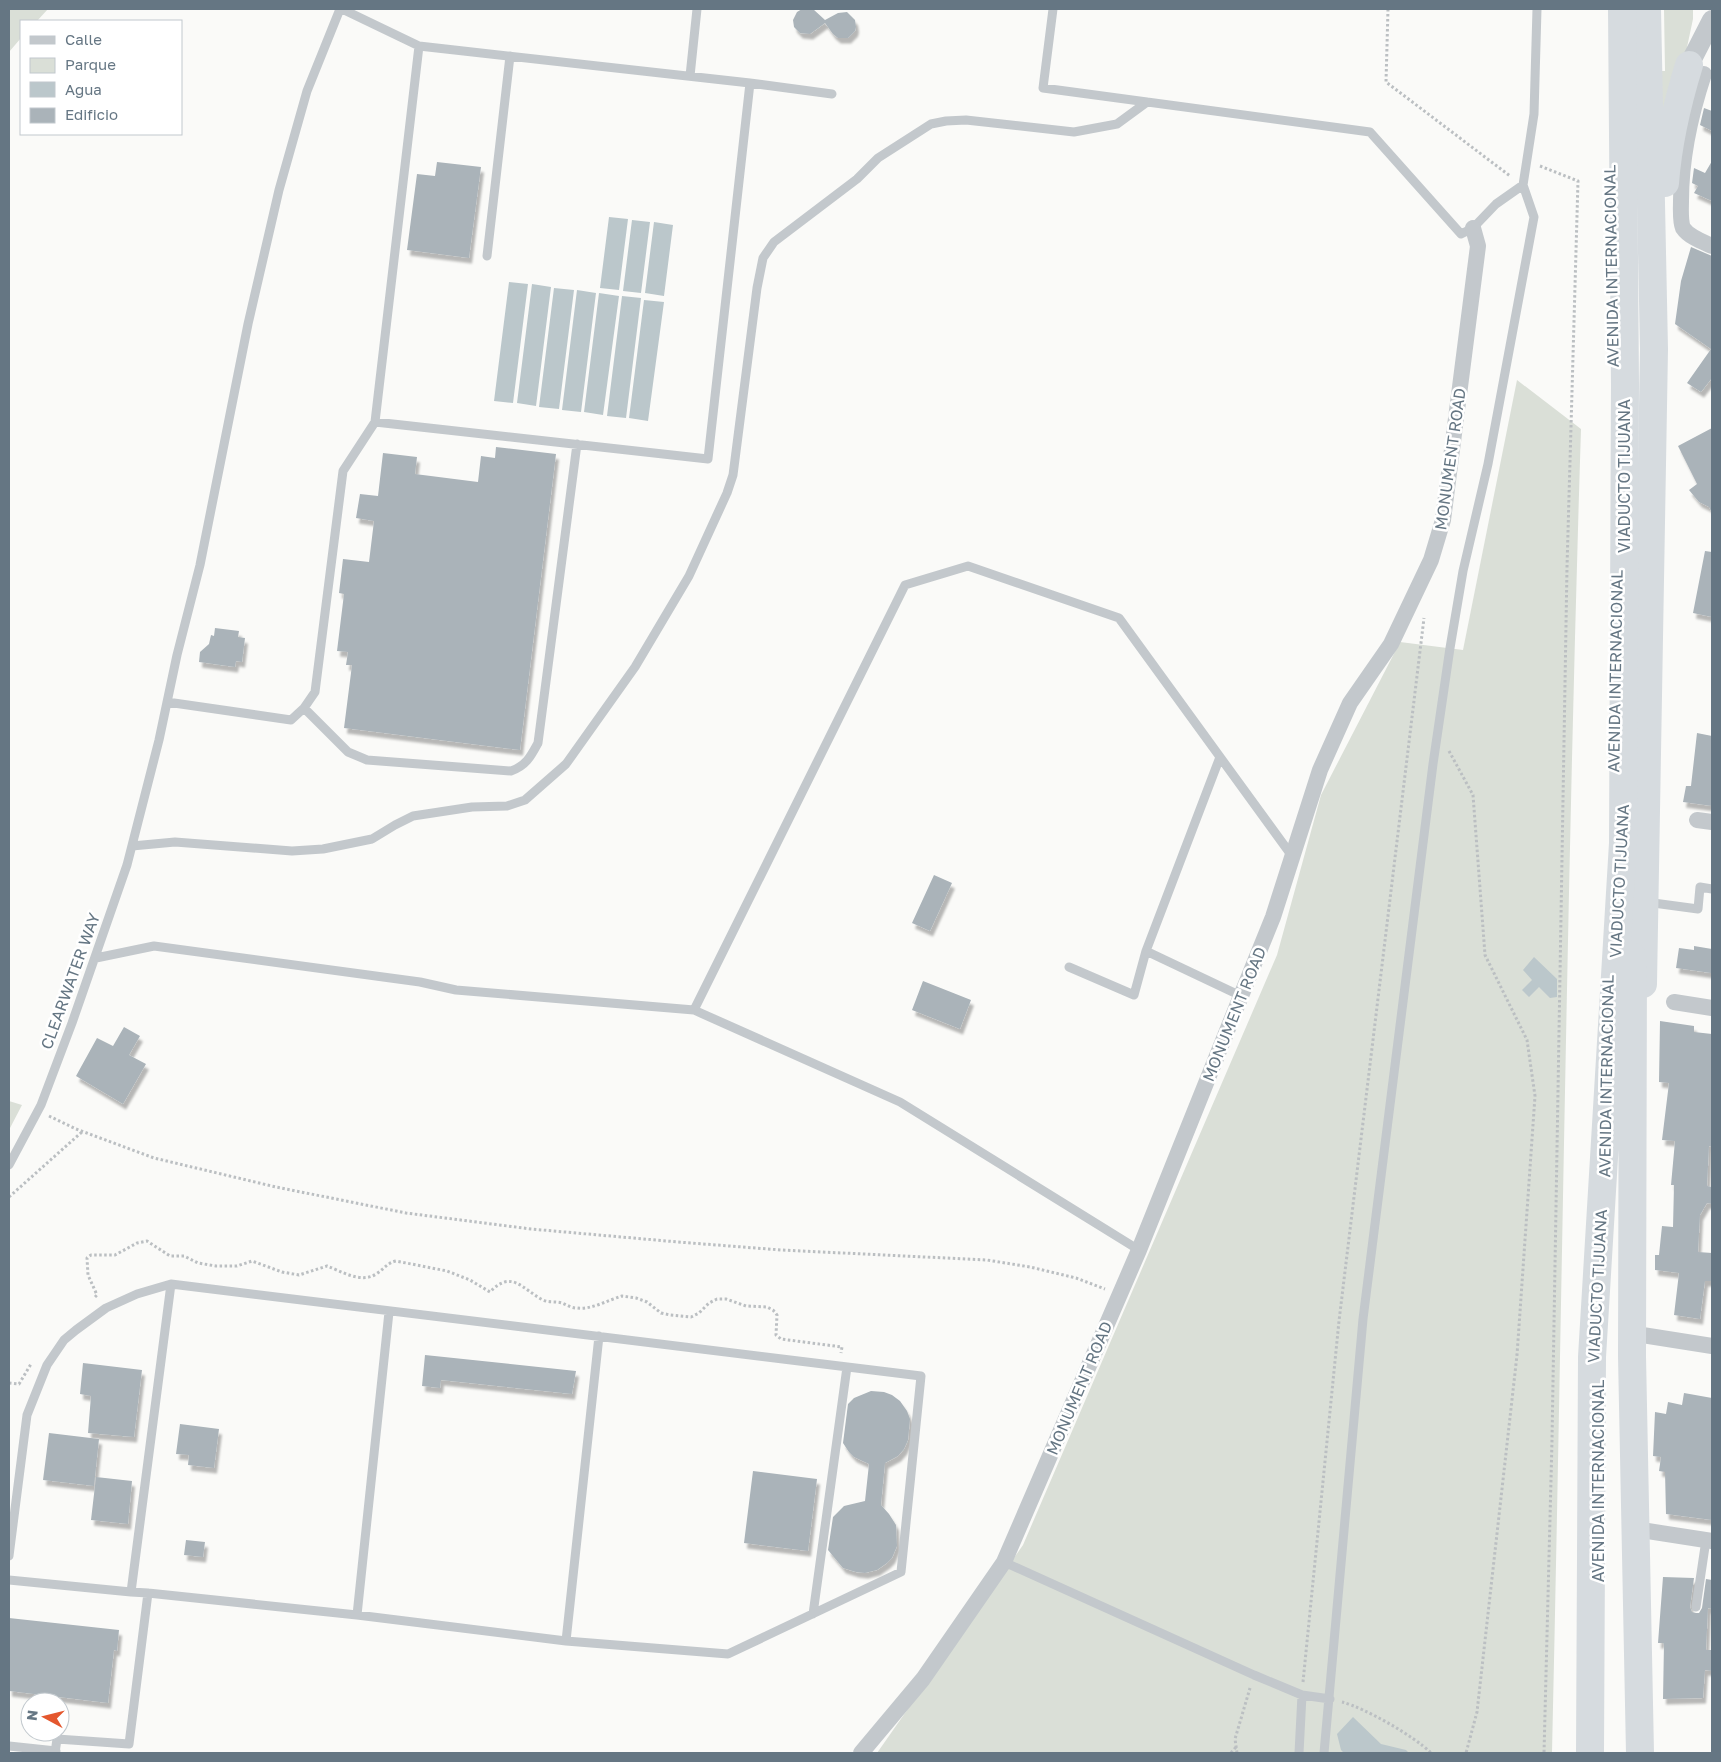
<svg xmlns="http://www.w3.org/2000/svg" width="1721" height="1762" viewBox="0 0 1721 1762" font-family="'Golos Text',sans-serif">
  <defs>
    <filter id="shadow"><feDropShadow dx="3" dy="5.5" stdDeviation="1" flood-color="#0004"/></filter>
  </defs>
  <rect width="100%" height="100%" fill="#fafaf8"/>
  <path fill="#dadfd7" d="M 9,9 L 48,9 L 37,21 L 21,21 L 21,38 L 9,52 Z
    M 1664,9 L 1693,9 L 1693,19 L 1683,66 L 1663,147 L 1658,71 L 1665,71 Z
    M 1517,380 L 1581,429 C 1567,870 1562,1312 1552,1753 L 877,1753 L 1023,1545 L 1277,955 L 1321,795 L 1400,642 L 1463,650 Z
    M 9,1101 L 22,1105 L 9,1130 Z"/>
  <path fill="#bbc7cb" d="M 609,217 L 628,219 L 619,290 L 600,288 Z
    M 632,220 L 650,222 L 641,293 L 623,291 Z
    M 654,222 L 673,225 L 664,296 L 645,293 Z
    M 509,282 L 528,284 L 513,403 L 494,401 Z
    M 532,284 L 551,287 L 536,406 L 517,403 Z
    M 554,288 L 574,290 L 559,409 L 539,407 Z
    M 577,290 L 596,293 L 581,412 L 562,410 Z
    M 599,293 L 619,296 L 603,415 L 584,412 Z
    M 622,296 L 641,298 L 626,418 L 607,416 Z
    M 644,300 L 664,302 L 648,421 L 629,418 Z
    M 1534,957 L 1557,979 L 1557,997 L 1550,998 L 1539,987 L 1529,997 L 1522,990 L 1532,980 L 1523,970 Z
    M 1353,1717 L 1381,1744 L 1406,1750 L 1409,1753 L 1344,1753 L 1341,1750 L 1337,1734 Z"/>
  <path fill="#aab3b9" filter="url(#shadow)" d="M 802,9 L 813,9 L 825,20 L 838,13 L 847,12 L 855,20 L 856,27 L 855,31 L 848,38 L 838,38 L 833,34 L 825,23 L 810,34 L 800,33 L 794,27 L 793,20 L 797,12 Z
    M 1704,108 L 1712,111 L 1712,131 L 1700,125 Z
    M 1712,161 L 1712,201 L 1694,193 L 1698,186 L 1692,183 L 1694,168 L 1705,173 Z
    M 437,162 L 481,167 L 469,258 L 407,250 L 417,174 L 435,176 Z
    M 1691,247 L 1712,256 L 1712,378 L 1701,392 L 1687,383 L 1711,349 L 1675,324 L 1681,281 Z
    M 1712,428 L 1712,513 L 1709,507 L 1699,502 L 1689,490 L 1697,484 L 1678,446 Z
    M 496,447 L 556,454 L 520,750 L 344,728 L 352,665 L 346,665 L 348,652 L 337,651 L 344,594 L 339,593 L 343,559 L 369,562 L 374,521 L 356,518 L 360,494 L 378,496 L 383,453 L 417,457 L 415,474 L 478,482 L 481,456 L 495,458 Z
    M 1705,551 L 1712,552 L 1712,617 L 1693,613 Z
    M 215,628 L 239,631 L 238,637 L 245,638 L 242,662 L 236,661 L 235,667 L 199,662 L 200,652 L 209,644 L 211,635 L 214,636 Z
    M 1697,733 L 1712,736 L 1712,806 L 1683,802 L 1686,786 L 1691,786 Z
    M 934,875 L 952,883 L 930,931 L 912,923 Z
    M 1694,946 L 1712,949 L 1711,973 L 1676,968 L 1679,948 L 1694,950 Z
    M 923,981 L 971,1000 L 960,1029 L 912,1010 Z
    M 1660,1021 L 1694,1026 L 1694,1032 L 1712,1034 L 1712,1147 L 1709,1146 L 1707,1186 L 1712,1187 L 1712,1204 L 1707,1203 L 1700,1215 L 1698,1252 L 1712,1253 L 1712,1281 L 1705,1281 L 1700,1319 L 1674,1315 L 1679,1273 L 1655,1270 L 1655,1255 L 1659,1255 L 1662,1226 L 1673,1227 L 1674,1185 L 1671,1185 L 1675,1141 L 1662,1140 L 1669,1083 L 1659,1082 Z
    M 124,1027 L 140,1036 L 129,1055 L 146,1064 L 123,1104 L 76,1076 L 97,1038 L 113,1046 Z
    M 425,1355 L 576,1371 L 572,1394 L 441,1380 L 440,1388 L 422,1386 Z
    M 83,1363 L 142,1370 L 134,1437 L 88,1433 L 91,1396 L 80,1394 Z
    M 871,1391 L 884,1392 L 892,1395 L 900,1401 L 907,1411 L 910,1419 L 908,1440 L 904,1449 L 898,1456 L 885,1463 L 881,1505 L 889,1514 L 896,1525 L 897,1546 L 892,1558 L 887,1563 L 877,1570 L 865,1573 L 856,1572 L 843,1568 L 828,1550 L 833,1517 L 844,1506 L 865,1501 L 869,1464 L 854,1457 L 849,1452 L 843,1443 L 848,1404 L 854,1398 Z
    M 1684,1393 L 1712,1398 L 1712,1520 L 1666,1514 L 1665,1472 L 1659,1471 L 1661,1457 L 1653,1456 L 1655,1412 L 1666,1414 L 1668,1402 L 1682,1405 Z
    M 180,1424 L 219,1429 L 214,1468 L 188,1465 L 189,1455 L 176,1454 Z
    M 49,1433 L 99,1439 L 94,1486 L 43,1480 Z
    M 753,1471 L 817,1479 L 808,1551 L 744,1543 Z
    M 96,1477 L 132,1481 L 128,1524 L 91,1520 Z
    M 186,1540 L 205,1542 L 203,1557 L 184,1555 Z
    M 1663,1577 L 1694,1578 L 1690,1607 L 1692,1612 L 1696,1613 L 1699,1613 L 1702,1608 L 1706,1579 L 1712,1580 L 1712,1609 L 1708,1608 L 1706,1650 L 1712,1650 L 1712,1671 L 1705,1670 L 1703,1698 L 1663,1699 L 1664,1643 L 1658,1643 Z
    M 9,1618 L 119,1630 L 117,1651 L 114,1650 L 108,1703 L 9,1691 Z"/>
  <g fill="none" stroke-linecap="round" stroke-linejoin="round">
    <path stroke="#bbbfc2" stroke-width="3" stroke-dasharray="2.5 2.5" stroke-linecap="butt" d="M 1388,9 L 1386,82 L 1510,176
      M 1540,166 L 1578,181 L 1567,567 L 1552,1440 L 1544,1753
      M 1449,751 L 1473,795 L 1485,955 L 1527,1040 L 1535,1096 L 1517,1355 L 1477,1712 L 1466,1753
      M 49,1116 L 76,1129 L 154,1158 L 276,1187 L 406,1213 L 531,1229 L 678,1242 L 781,1250 L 987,1260 L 1030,1267 L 1076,1278 L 1105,1289
      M 9,1197 L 83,1131
      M 95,1297 L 97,1295 L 88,1275 L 87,1258 L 91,1255 L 115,1255 L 137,1243 L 147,1241 L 170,1256 L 184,1256 L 198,1263 L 216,1266 L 237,1266 L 252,1261 L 282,1272 L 299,1275 L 327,1266 C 341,1271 361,1284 376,1274 C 384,1269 387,1263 396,1261 L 447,1271 L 470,1280 L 490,1292 C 512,1269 522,1289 543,1300 C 549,1303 556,1301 562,1303 C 567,1305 571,1308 577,1308 C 591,1310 608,1300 622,1296 L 636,1298 L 647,1302 L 661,1313 L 670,1315 L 691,1317 L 699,1313 L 709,1303 L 717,1299 L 726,1299 L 746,1306 L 767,1307 L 773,1310 L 777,1315 L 776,1335 L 781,1339 L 842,1347 L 841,1353
      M 9,1383 L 19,1384 L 31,1364
      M 1303,1682 L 1339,1321 L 1424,618
      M 1342,1702 C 1365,1708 1414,1736 1431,1753
      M 1231,1753 L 1236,1747
      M 1237,1753 L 1235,1739 L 1250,1688"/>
    <path stroke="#c3c8cc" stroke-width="9" d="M 342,9 L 419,46 L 750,83 L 832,94
      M 1053,9 L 1043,88 L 1370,132 L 1461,234 L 1473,228 L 1496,204 L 1523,185 L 1534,114 L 1537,9
      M 690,76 L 697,9
      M 487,256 L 510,56
      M 375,422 L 419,46
      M 167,702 L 291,720 L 304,708 L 315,692 L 343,471 L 375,422 L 708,459 L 750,83
      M 304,708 L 348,752 L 367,760 L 511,771 C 526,766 531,756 538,743 L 577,444
      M 132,846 L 175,842 L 292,851 L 323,849 L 372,839 L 395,825 L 413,816 L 472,807 L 507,806 L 525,800 L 566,764 L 635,667 L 689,576 L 727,493 L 733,475 L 757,288 L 763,258 L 774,242 L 857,179 L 878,158 L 931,124 L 946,121 L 966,120 L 1074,132 L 1117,124 L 1147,102
      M 1646,902 L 1698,909 L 1700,887 L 1712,889
      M 1146,951 L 1220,757
      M 96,958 L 154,946 L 420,982 L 456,990 L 694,1010 L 905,585 L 968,566 L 1119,618 L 1292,856
      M 1069,967 L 1134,995 L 1146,951 L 1241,996
      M 694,1010 L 900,1102 L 1139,1250
      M 9,1165 L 41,1105 L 72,1023 L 127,865 L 159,740 L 177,655 L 200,565 L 248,324 L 279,190 L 307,91 L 340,9
      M 9,1556 L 27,1415 L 47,1365 L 64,1340 L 76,1330 L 106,1308 L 137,1294 L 171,1284
      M 1004,1562 L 1254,1675 L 1302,1695 L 1299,1753
      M 9,1580 L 131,1592 L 148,1593 L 357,1615 L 566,1641 L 728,1654 L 901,1572 L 921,1376 L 171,1284 L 131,1592
      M 1696,1607 L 1706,1540
      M 813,1614 L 847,1367
      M 357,1615 L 389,1312
      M 566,1641 L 599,1336
      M 1302,1695 L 1330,1699
      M 9,1746 L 56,1751
      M 55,1753 L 57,1739 L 129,1744 L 148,1593
      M 1324,1753 L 1363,1319 L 1433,764 L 1450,648 L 1463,571 L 1488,464 L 1534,217 L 1523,185"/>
    <path stroke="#c3c8cc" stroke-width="16" d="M 1704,74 C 1690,116 1681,157 1681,201 C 1681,209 1680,221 1683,228 C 1689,237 1703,242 1712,246
      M 1697,820 L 1712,822
      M 1674,1002 L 1712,1008
      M 1636,1334 L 1712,1346
      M 1635,1529 L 1712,1541
      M 861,1753 L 923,1679 L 1004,1562 L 1139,1250 L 1241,996 L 1273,917 L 1320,770 L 1350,703 L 1391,644 L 1431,560 L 1443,520 L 1478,246 L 1473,228"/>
    <path stroke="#c3c8cc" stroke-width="20" d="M 1689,65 L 1712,20"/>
    <path stroke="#d6dbdf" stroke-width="28" d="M 1665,183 C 1668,143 1677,104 1689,65
      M 1643,984 L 1654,349 L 1647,9"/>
    <path stroke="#d6dbdf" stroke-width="28" d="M 1633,957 L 1632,1356 L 1640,1753
      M 1590,1753 L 1592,1357 L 1623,843 L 1625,384 L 1622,9"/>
  </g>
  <g text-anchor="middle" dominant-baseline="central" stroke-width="5" stroke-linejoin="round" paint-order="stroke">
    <g font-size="16" fill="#657683" stroke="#fff">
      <text transform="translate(1611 266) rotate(-91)">AVENIDA INTERNACIONAL</text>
      <text transform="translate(1450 459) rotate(-82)">MONUMENT ROAD</text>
      <text transform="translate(1624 476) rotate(-90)">VIADUCTO TIJUANA</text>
      <text transform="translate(1615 671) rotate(-89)">AVENIDA INTERNACIONAL</text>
      <text transform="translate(1619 881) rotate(-87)">VIADUCTO TIJUANA</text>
      <text transform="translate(70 981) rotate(-70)">CLEARWATER WAY</text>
      <text transform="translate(1234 1014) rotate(-68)">MONUMENT ROAD</text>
      <text transform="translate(1606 1076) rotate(-89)">AVENIDA INTERNACIONAL</text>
      <text transform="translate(1597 1286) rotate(-87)">VIADUCTO TIJUANA</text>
      <text transform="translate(1079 1388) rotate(-67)">MONUMENT ROAD</text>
      <text transform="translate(1598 1481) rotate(-90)">AVENIDA INTERNACIONAL</text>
    </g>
  </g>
  <rect width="1721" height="1762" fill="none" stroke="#657683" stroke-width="20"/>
  <rect x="20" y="20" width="162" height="115" fill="#ffffff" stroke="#c1c8cd"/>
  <rect x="30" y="36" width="25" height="8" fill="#c3c8cc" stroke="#c1c8cd"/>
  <text x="65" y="45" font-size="15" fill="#657683">Calle</text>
  <rect x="30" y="58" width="25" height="15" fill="#dadfd7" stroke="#c1c8cd"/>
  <text x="65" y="70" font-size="15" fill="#657683">Parque</text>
  <rect x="30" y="82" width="25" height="15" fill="#bbc7cb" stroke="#c1c8cd"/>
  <text x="65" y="95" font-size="15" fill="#657683">Agua</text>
  <rect x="30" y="108" width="25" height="15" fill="#aab3b9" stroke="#c1c8cd"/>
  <text x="65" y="120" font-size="15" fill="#657683">Edificio</text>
  <g transform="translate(45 1717) rotate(277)"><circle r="24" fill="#ffffff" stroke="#c1c8cd"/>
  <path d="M0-4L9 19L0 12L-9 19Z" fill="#e4572e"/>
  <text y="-8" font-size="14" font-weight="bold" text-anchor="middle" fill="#657683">N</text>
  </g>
</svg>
